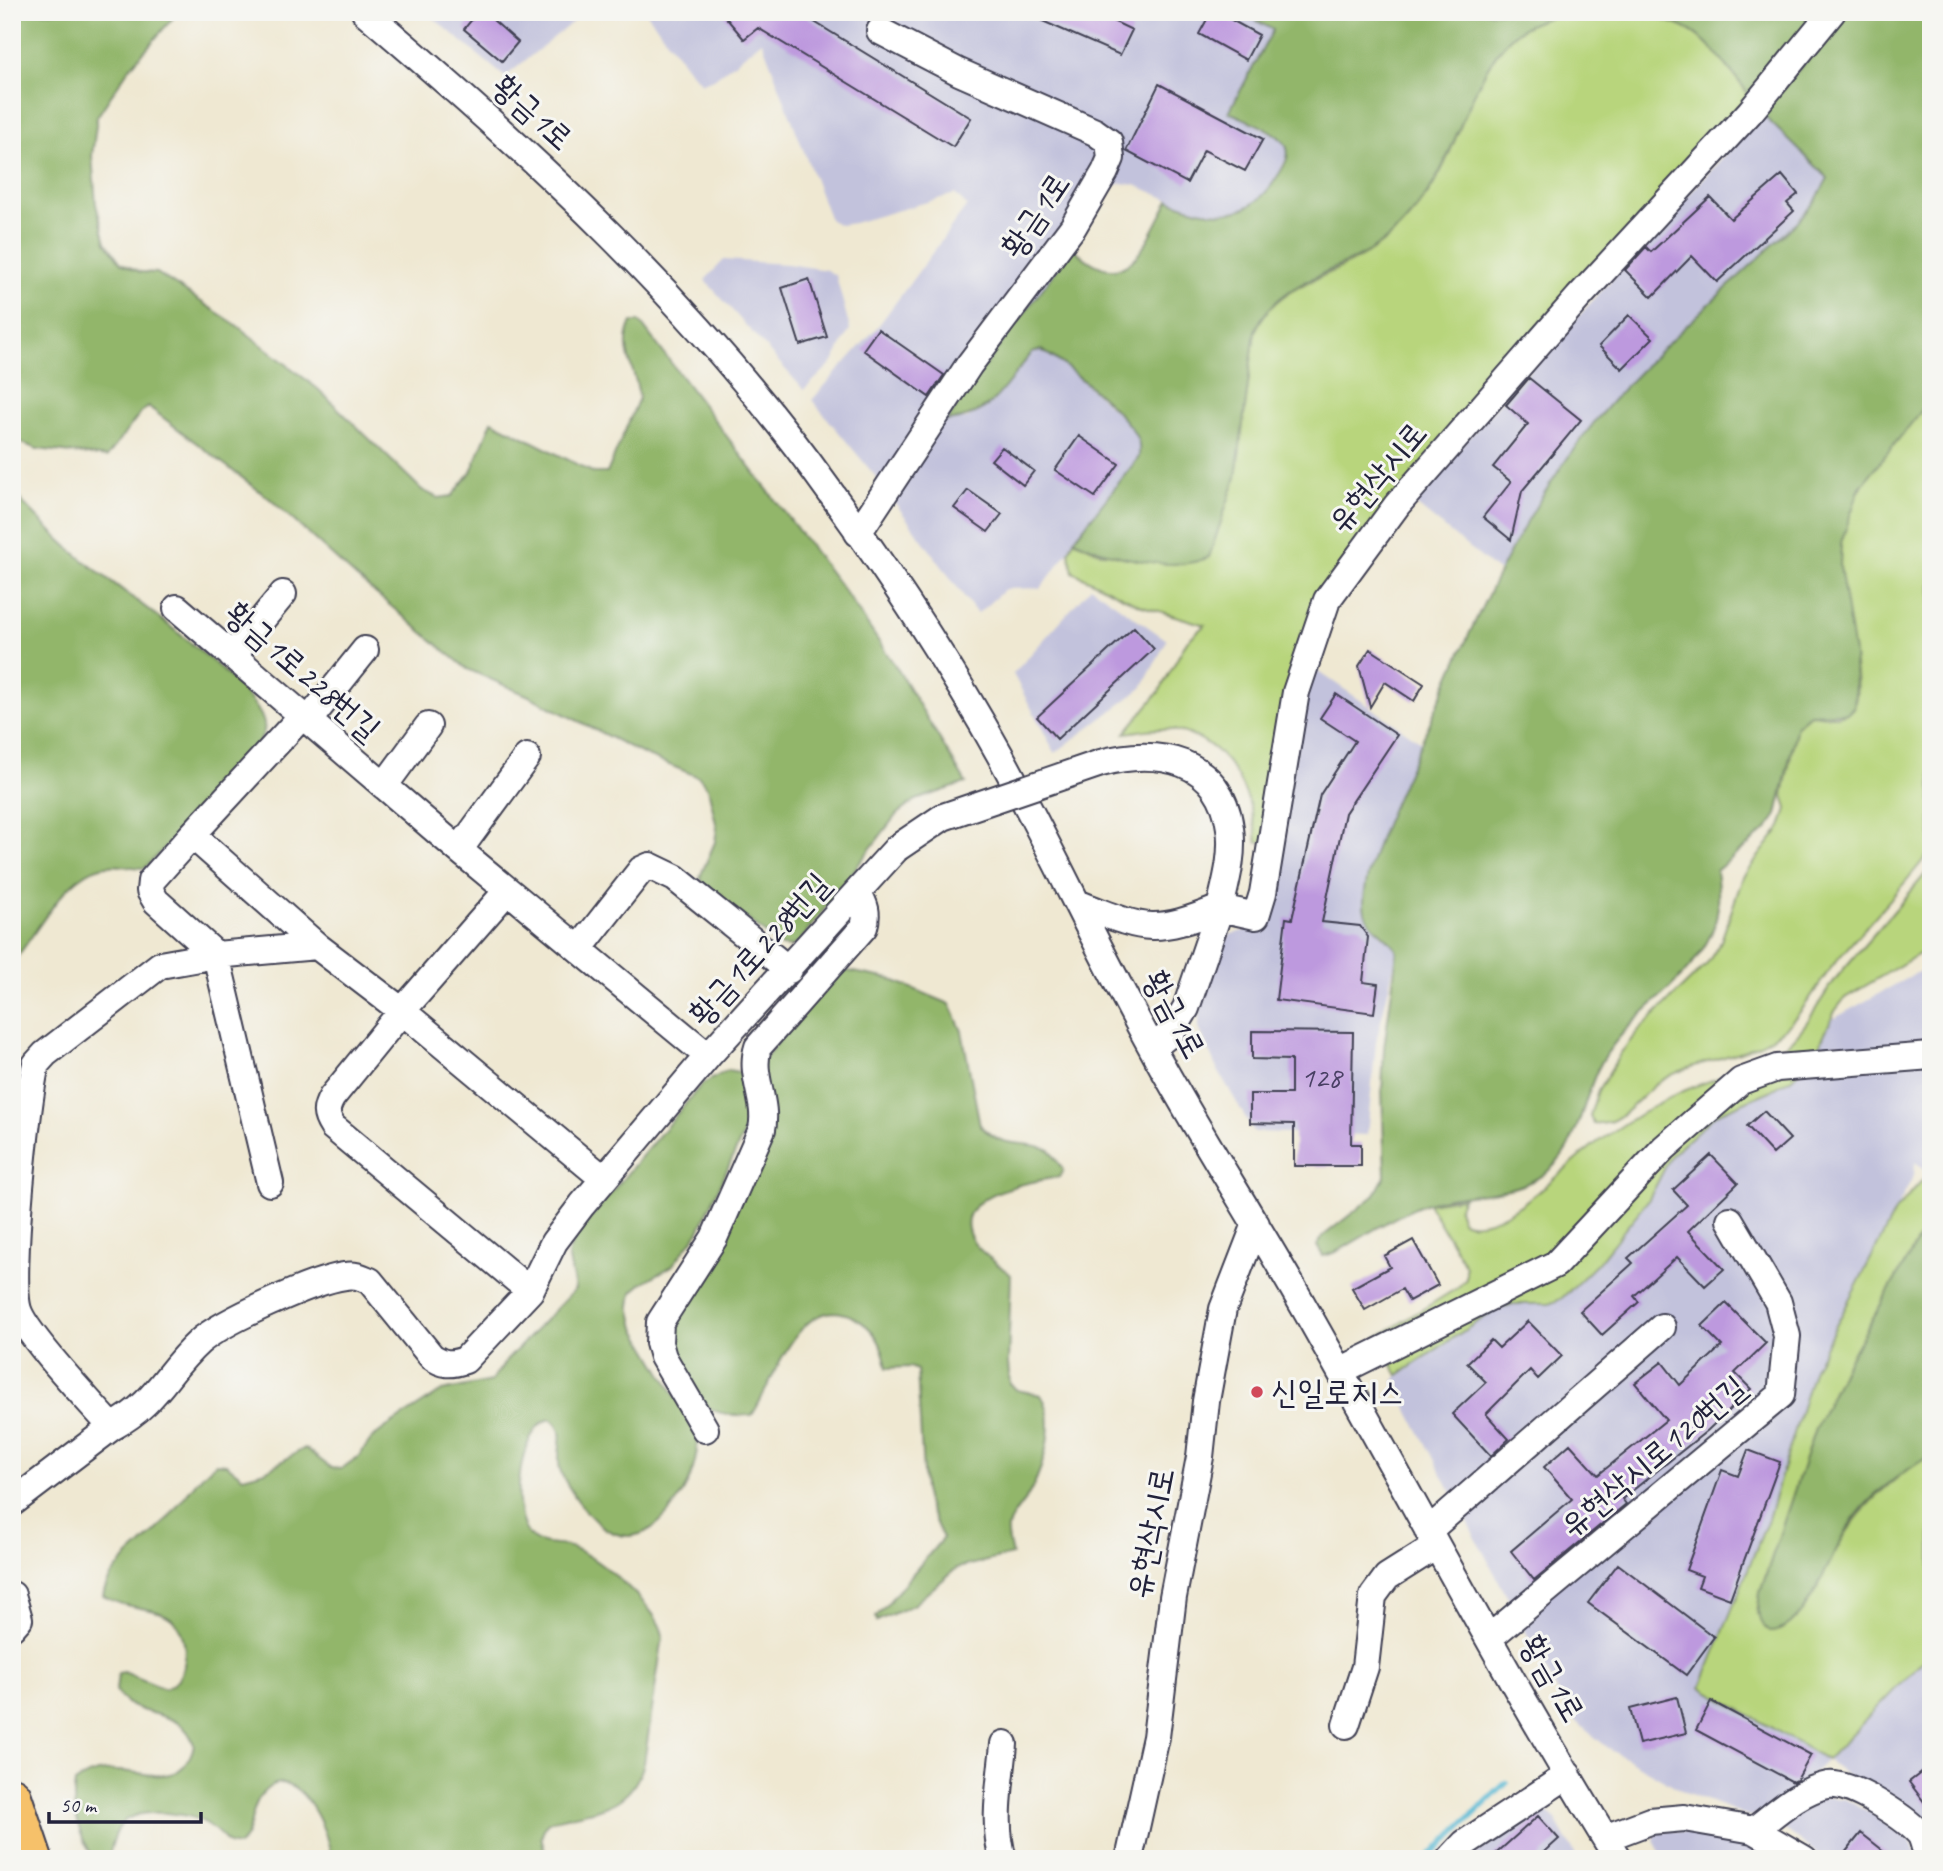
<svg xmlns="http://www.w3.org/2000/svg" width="1943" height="1871" viewBox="0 0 1943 1871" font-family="Caveat,'Poor Story',sans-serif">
  <rect width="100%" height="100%" fill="#f6f6f2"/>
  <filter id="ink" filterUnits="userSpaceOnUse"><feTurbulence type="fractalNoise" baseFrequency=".0143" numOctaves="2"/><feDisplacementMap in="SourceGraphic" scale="14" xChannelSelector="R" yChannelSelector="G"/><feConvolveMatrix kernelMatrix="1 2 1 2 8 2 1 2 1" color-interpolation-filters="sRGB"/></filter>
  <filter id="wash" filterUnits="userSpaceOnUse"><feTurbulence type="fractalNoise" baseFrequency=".00686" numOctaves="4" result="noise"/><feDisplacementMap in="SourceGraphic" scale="28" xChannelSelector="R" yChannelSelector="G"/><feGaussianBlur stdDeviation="1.57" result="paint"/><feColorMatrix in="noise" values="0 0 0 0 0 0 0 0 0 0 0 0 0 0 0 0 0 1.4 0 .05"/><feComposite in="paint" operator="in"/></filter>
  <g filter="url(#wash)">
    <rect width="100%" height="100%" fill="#efe8d2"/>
    <path fill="#c2c2dc" d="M 426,12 L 585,12 L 505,77 Z
      M 646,12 L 1241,12 L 1273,30 L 1230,112 L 1275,135 L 1286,144 L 1288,154 L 1273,185 L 1254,205 L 1237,212 L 1214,213 L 1189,208 L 1135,185 L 1121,183 L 1111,188 L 1073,248 L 948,420 L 967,419 L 993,402 L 1032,353 L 1041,350 L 1058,359 L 1102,399 L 1130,426 L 1139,441 L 1139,457 L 1041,588 L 1005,589 L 977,614 L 876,477 L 812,400 L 879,325 L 967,206 L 955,194 L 854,223 L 840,225 L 830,220 L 762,41 L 714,79 L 702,83 L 692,74 Z
      M 1762,114 L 1828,178 L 1816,200 L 1797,222 L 1620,392 L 1540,503 L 1499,572 L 1411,501 Z
      M 724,260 L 787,264 L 827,270 L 836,276 L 850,329 L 833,362 L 804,390 L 705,280 Z
      M 1091,587 L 1167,640 L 1142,688 L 1055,753 L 1013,674 Z
      M 1312,667 L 1421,742 L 1382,833 L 1364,902 L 1381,935 L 1393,943 L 1397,952 L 1376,1042 L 1367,1135 L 1254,1132 L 1216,1067 L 1199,1028 L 1199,1015 L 1221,946 L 1231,934 L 1263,926 Z
      M 1931,965 L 1931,1173 L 1915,1162 L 1914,1175 L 1814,1368 L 1768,1519 L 1701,1687 L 1827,1760 L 1931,1652 L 1931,1838 L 1827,1760 L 1788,1797 L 1751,1817 L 1685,1792 L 1611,1750 L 1587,1731 L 1570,1715 L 1393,1382 L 1398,1375 L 1495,1310 L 1513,1304 L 1549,1304 L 1649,1199 L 1672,1154 L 1813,1030 Z
      M 1815,1796 L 1845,1799 L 1872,1813 L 1909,1840 L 1919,1859 L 1824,1859 L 1782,1827 L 1783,1819 Z
      M 1544,1810 L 1556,1820 L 1578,1859 L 1468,1859 L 1536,1812 Z
      M 1668,1830 L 1726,1835 L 1755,1845 L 1779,1859 L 1664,1859 L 1654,1841 L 1656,1834 Z"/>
    <path fill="#b8d57b" stroke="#6d7c5b" stroke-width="2" d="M 1627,12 C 1701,23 1707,42 1751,97 L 1338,569 L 1264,842 L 1257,842 C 1252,793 1228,739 1173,730 C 1158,727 1141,731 1125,733 L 1159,692 L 1187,641 L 1205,625 L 1139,605 L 1073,572 L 1069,551 L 1074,540 L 1101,553 L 1209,557 L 1236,477 L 1255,331 C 1273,290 1309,284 1346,265 C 1369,254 1389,240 1406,221 C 1420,206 1433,188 1442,169 C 1463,128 1482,52 1523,28 C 1554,9 1593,12 1627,12 Z
      M 1931,399 L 1931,850 C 1901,890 1866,925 1834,964 C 1816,986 1802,1017 1777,1034 C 1742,1059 1695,1059 1659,1082 C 1640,1095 1619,1128 1594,1124 L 1590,1116 L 1597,1093 L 1620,1054 L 1638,1031 L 1707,964 L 1721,941 L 1743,877 L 1781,827 L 1787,809 L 1783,795 L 1797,725 L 1810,714 C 1822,715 1848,721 1854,706 C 1861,688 1852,645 1849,627 C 1846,607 1842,588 1840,568 C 1835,500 1890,447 1931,399 Z
      M 1931,867 L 1931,947 L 1845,998 L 1835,1011 L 1815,1055 L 1792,1078 L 1770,1091 L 1716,1114 L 1672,1154 L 1649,1199 L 1597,1264 L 1561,1299 L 1549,1304 L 1513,1304 L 1495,1310 L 1398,1375 L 1376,1338 L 1457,1288 L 1466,1279 L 1466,1267 L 1428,1203 L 1463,1198 L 1458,1209 L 1462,1221 C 1502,1238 1568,1162 1599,1141 C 1627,1122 1655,1103 1686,1090 C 1723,1074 1765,1068 1795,1037 C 1813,1018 1824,992 1841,972 C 1871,937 1902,903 1931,867 Z
      M 1931,1170 L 1931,1218 L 1844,1368 L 1815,1429 L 1760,1593 L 1757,1614 L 1808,1603 C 1844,1532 1861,1497 1931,1455 L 1931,1652 L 1827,1760 L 1701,1687 L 1768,1519 L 1814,1368 L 1896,1210 Z"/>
    <path fill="#92b66b" stroke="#5a6c53" stroke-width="2" d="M 12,12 L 178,12 L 128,70 L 97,117 L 92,156 L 96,204 L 106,242 L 121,263 L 140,272 L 157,273 L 235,324 L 318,389 L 422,490 L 438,498 L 452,496 L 471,472 L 492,421 L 594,473 L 607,473 L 639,398 C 637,370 618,351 632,322 L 640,322 L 848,596 L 900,673 L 966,783 L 916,800 L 897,814 L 800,941 L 791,947 L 781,946 L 705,886 L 700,877 L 715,842 L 717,828 L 708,788 L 699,777 L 645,755 L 529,696 L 467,669 L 357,578 L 270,499 L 149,407 L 141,412 L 107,457 L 37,449 L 12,439 Z
      M 1241,12 L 1592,12 C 1569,13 1545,16 1525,27 C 1484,49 1462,128 1442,168 C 1433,187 1420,205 1406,221 C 1361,274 1282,270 1255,331 L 1236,477 L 1209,557 C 1175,574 1107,556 1074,540 L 1139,457 C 1139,452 1140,445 1138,441 C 1131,417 1063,362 1041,350 L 1032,353 C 1003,386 994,416 947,421 L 978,375 L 1073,248 C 1128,300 1144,246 1169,200 C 1215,219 1251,222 1279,174 C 1284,166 1292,154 1285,144 C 1275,129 1245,120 1229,112 L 1273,30 Z
      M 1627,12 L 1819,12 L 1751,97 C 1708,42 1701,23 1627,12 Z
      M 1846,12 L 1931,12 L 1931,399 L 1860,487 L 1841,543 L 1840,567 L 1854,653 L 1855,695 L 1854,706 L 1848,713 L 1810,714 L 1797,725 L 1777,815 L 1767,829 L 1716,871 C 1720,897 1720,919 1707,942 C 1679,993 1622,1018 1597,1071 C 1580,1108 1577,1158 1536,1179 C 1503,1197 1463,1191 1428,1203 C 1396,1214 1364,1237 1334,1253 L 1323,1256 L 1317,1246 L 1322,1237 L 1374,1196 L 1385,1176 L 1382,1091 L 1384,1048 L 1397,952 C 1389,932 1363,929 1364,902 C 1365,858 1403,785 1421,743 C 1473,622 1531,488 1622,390 C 1677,331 1739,278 1797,222 L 1816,200 L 1828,178 L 1762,114 Z
      M 12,492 C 34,513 54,536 77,555 C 108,582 274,693 264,731 C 257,760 170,842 145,868 C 132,868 119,864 107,866 C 66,870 37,935 12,963 Z
      M 848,971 L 890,979 L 950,1004 L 962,1031 L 980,1125 C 1004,1152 1024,1138 1050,1150 L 1063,1170 L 1059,1177 C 1029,1182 943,1195 974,1243 C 983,1255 1000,1265 1011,1275 L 1008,1363 L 1010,1384 L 1017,1390 L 1041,1395 C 1058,1419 1044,1466 1031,1490 C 1025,1503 1011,1513 1008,1528 C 1007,1537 1010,1546 1012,1555 L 957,1568 L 913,1605 L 877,1621 L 876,1617 L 943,1538 L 928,1507 L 924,1490 L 917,1370 L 910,1367 L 887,1368 C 883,1344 875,1328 853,1317 C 798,1290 773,1385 752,1415 C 685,1420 683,1376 666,1324 L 756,1157 L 763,1060 L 836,972 Z
      M 728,1070 L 739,1072 L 746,1078 L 751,1112 L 748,1124 L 699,1231 L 672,1266 L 642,1283 L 632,1292 L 630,1306 L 635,1328 L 698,1434 C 698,1457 691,1481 678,1500 C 633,1566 593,1531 563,1477 C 551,1456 571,1431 551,1419 C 518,1425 508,1519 532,1538 C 543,1547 560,1543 573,1548 C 599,1558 659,1608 663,1636 L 644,1763 C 630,1812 592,1809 550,1821 C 537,1834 541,1845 550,1859 L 330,1859 C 332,1837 301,1768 271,1786 C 246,1802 257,1831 238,1846 L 229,1844 C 221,1835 214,1828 204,1822 C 187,1813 145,1808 127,1819 C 115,1827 112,1846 108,1859 L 95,1859 C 79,1838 71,1809 75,1783 C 119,1747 178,1808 194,1745 C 182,1704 132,1723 116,1690 L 118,1673 L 124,1672 L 165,1689 C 178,1683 184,1672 185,1658 C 186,1596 139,1618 103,1596 C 108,1568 139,1549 158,1529 C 179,1508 192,1481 216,1463 L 226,1464 L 243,1477 L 265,1471 L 305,1448 L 331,1468 L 341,1469 L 359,1456 L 372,1438 L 385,1428 L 442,1391 L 491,1381 L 507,1360 L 575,1289 L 568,1254 L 576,1235 L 701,1085 Z
      M 1931,1218 L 1931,1455 C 1903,1472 1876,1490 1856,1516 C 1833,1544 1809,1631 1770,1632 C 1755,1621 1758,1609 1760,1593 L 1815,1429 L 1844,1368 Z"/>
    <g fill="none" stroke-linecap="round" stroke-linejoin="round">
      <path stroke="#54b7d2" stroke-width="6" d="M 1427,1859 L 1506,1783"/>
    </g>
    <g id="blocks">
      <path fill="#bd99de" d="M 478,12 L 484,12 L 518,42 L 502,61 L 464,29 Z
        M 721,12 L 798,12 L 971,118 L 953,147 L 758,28 L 744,39 Z
        M 1022,12 L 1094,12 L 1132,30 L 1120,55 Z
        M 1211,12 L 1217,12 L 1259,35 L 1246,60 L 1199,34 Z
        M 1159,84 L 1263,139 L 1245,171 L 1204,150 L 1187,183 L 1126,151 Z
        M 1782,175 L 1798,194 L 1787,203 L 1794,211 L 1717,282 L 1692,256 L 1652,297 L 1625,270 L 1646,247 L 1651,252 L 1710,197 L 1731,219 Z
        M 809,279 L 827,337 L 800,345 L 782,288 Z
        M 1629,315 L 1653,338 L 1622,369 L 1599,346 Z
        M 878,329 L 944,375 L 929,397 L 863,350 Z
        M 1529,378 L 1581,420 L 1522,491 L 1511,540 L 1483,517 L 1511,482 L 1493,467 L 1528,424 L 1506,405 Z
        M 1079,436 L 1119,464 L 1095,497 L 1055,470 Z
        M 1002,447 L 1034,471 L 1023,485 L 991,460 Z
        M 968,490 L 1002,514 L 988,532 L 954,508 Z
        M 1134,627 L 1154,649 L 1057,739 L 1037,717 Z
        M 1370,649 L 1424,684 L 1414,701 L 1385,682 L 1370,707 L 1359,666 Z
        M 1336,694 L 1397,735 L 1345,813 L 1322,922 L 1360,926 L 1368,937 L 1363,982 L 1378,984 L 1374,1013 L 1276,1000 L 1286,918 L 1292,919 L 1320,795 L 1355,741 L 1320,718 Z
        M 1252,1031 L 1353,1032 L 1351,1144 L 1361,1144 L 1361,1166 L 1294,1166 L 1294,1124 L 1250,1123 L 1250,1094 L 1291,1094 L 1291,1060 L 1252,1059 Z
        M 1764,1111 L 1790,1139 L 1773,1154 L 1747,1126 Z
        M 1711,1155 L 1738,1183 L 1688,1231 L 1724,1269 L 1705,1286 L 1677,1257 L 1634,1296 L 1639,1302 L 1602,1335 L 1580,1311 L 1633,1263 L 1628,1258 L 1687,1205 L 1673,1190 Z
        M 1413,1240 L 1438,1285 L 1409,1301 L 1402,1289 L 1365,1310 L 1352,1288 L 1390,1267 L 1384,1256 Z
        M 1726,1303 L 1766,1343 L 1735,1373 L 1751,1389 L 1708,1430 L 1622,1499 L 1626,1504 L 1534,1580 L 1511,1551 L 1572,1499 L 1544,1467 L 1570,1444 L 1598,1475 L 1666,1420 L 1635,1383 L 1662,1362 L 1680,1385 L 1722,1346 L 1702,1326 Z
        M 1528,1321 L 1562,1356 L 1538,1379 L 1530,1370 L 1486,1414 L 1509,1439 L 1491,1456 L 1452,1414 L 1486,1382 L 1467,1363 L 1491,1340 L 1499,1348 Z
        M 1748,1450 L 1780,1462 L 1730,1599 L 1698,1587 L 1702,1576 L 1686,1570 L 1722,1470 L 1738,1476 Z
        M 1618,1564 L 1714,1637 L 1686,1675 L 1588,1603 Z
        M 1677,1697 L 1686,1733 L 1639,1744 L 1630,1709 Z
        M 1711,1701 L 1811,1755 L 1797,1780 L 1793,1782 L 1696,1730 Z
        M 1931,1765 L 1931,1811 L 1909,1782 Z
        M 1538,1816 L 1559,1839 L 1537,1859 L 1490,1859 Z
        M 1861,1833 L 1894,1859 L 1840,1859 Z"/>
    </g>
  </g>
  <g filter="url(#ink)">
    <use href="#blocks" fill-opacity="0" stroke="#414052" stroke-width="2"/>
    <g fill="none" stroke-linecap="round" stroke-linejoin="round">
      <defs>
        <path id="minor" d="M 365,12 C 535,156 698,307 828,489 C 890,574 949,663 1000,755 C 1052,850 1098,950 1151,1046 C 1199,1135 1255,1220 1305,1309 C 1409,1492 1507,1680 1618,1859
          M 858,533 L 969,365 L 1073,227 L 1105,172 L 1111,158 L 1109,142 L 1095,132 L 959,72 L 880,31
          M 177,608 L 459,850 L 708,1056 L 897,848
          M 232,656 L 283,594
          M 302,716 L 192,835 L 317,946
          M 308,721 L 365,650
          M 384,786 L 428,726
          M 192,835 L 151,881 L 150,891 L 156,901 L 216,955 L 270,1183
          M 459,850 L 527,757
          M 1077,903 C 1144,929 1151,936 1220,908 C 1226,882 1234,855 1230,828 C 1221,759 1157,747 1101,763
          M 579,949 L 641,870 L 650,866 L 675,878 L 789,970
          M 1152,1048 L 1171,1033 L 1186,1008 L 1220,908 L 1256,916 L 1263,893 L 1296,692 L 1327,600 L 1397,505 L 1578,298 L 1750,112 L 1832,12
          M 530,1291 L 333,1127 C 325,1115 325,1109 332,1097 L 402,1011 L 604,1179
          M 1340,1371 L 1556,1264 L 1664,1148 L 1741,1081 L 1777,1068 L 1931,1056
          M 112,1427 C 158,1402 164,1374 199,1342 C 223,1321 314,1280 345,1276 C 354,1274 361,1277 370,1281 L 431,1356 C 443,1365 451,1365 465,1360 L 530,1291 L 554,1242 L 582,1205 L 708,1056
          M 705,1429 L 663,1357 L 659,1343 L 660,1322 L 714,1238 L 762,1129 C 768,1101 749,1075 758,1047 L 864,927 C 868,913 865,905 858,893
          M 12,1503 L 112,1427 C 92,1404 26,1335 18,1310 C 8,1279 27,1100 36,1064 L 45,1054 L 160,965 L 216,955 L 317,946 L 402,1011 L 507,891
          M 1428,1531 L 1662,1327
          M 12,1595 L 19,1619 L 12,1627
          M 1489,1638 L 1781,1395 L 1787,1336 L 1778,1302 L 1730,1220
          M 1346,1725 L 1365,1667 L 1373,1596 L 1387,1577 L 1436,1546
          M 1754,1830 C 1775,1814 1800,1790 1828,1785 C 1851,1782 1904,1817 1919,1833 C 1924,1839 1925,1851 1928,1859
          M 1605,1838 L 1650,1821 L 1684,1818 L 1754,1830 L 1804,1859
          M 1003,1859 C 992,1823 1001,1781 1004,1744
          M 1129,1859 L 1156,1737 L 1173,1597 L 1200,1457 L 1206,1401 L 1223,1309 L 1256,1224
          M 1450,1859 L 1465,1843 L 1568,1775"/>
        <path id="highway" d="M 12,1797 L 33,1859"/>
      </defs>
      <use href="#minor" stroke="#414052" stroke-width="30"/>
      <use href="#highway" stroke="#414052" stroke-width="42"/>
      <use href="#minor" stroke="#fff" stroke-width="26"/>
      <use href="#highway" stroke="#f6c16b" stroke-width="38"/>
      <defs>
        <path id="minor-bridge" d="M 897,848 L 943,817 L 1101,763"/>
      </defs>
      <use href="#minor-bridge" stroke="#414052" stroke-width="30" stroke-linecap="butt"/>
      <use href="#minor-bridge" stroke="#fff" stroke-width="26"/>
    </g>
  </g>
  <circle fill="#d1495b" stroke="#f6f6f2" stroke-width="2.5" cx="1257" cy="1392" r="7"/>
  <g text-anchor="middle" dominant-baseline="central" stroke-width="6" stroke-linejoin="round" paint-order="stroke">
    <g font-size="30" fill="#494064">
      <text x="1321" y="1077">128</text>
    </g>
    <g font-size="33" fill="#22223b" stroke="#f6f6f2">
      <text transform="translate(533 112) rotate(42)">황금1로</text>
      <text transform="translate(1035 215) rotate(-56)">황금1로</text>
      <text transform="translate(1377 477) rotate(-50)">유현삭시로</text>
      <text transform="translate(303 671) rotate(41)">황금1로228번길</text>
      <text transform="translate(759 949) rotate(-48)">황금1로228번길</text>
      <text transform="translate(1175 1014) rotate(62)">황금1로</text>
      <text transform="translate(1653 1456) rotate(-40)">유현삭시로120번길</text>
      <text transform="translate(1150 1533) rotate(-79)">유현삭시로</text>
      <text transform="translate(1553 1678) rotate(60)">황금1로</text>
    </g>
    <g font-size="33" fill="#22223b" stroke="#f6f6f2" text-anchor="start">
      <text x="1271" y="1392">신일로지스</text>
    </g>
  </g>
  <rect width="1943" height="1871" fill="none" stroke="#f6f6f2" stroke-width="42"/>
  <path d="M49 1812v10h152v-10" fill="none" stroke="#22223b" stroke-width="3.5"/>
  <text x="60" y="1812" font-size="21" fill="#22223b" stroke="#f6f6f2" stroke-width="5" paint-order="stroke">50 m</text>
</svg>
